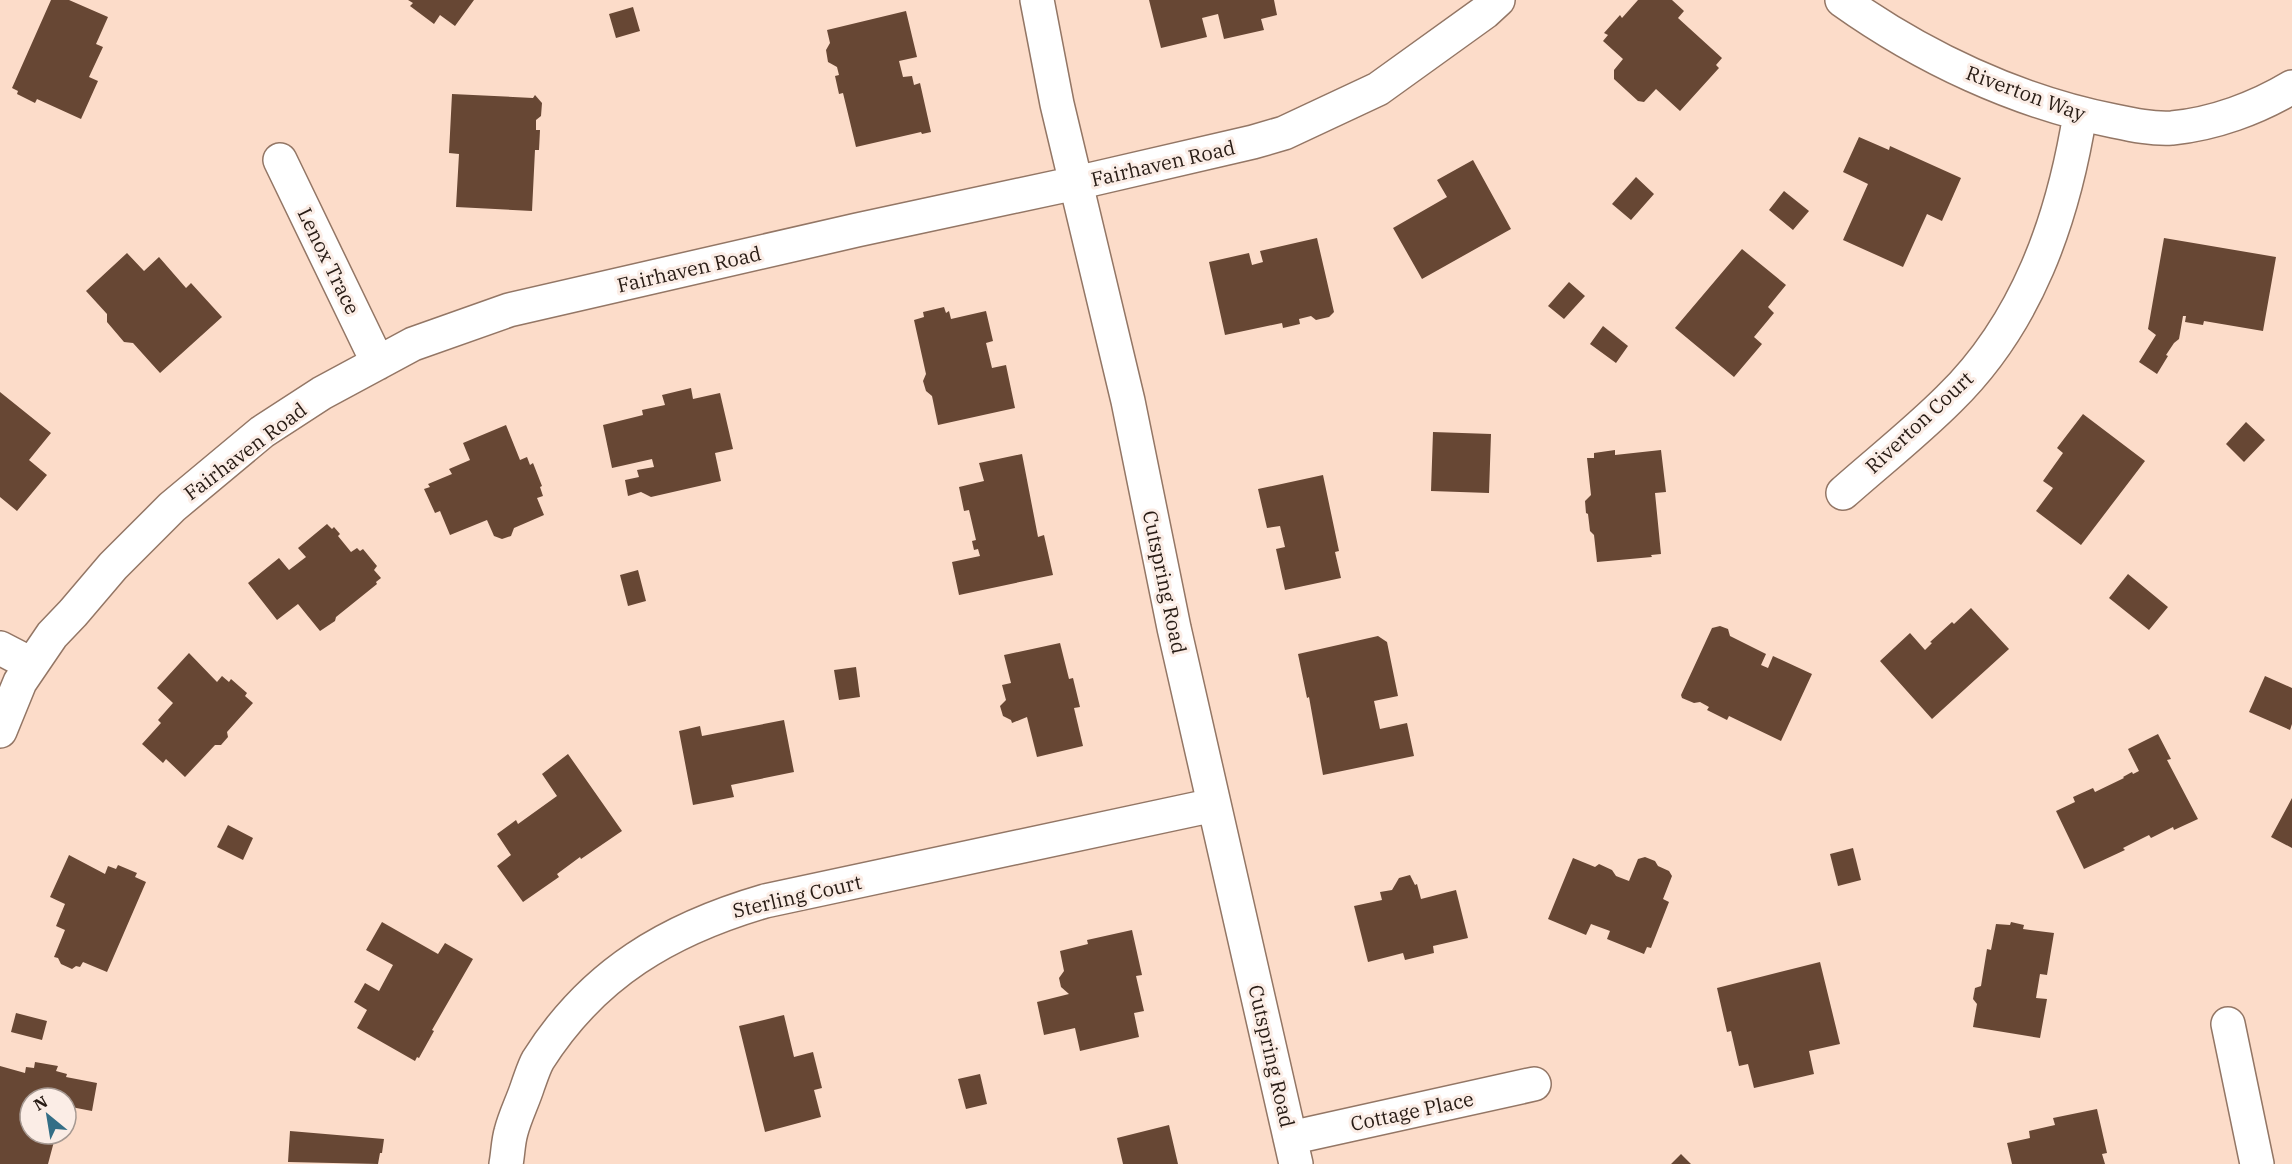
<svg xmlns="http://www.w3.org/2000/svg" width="2292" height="1164" viewBox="0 0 2292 1164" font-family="'IBM Plex Serif',serif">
  <rect width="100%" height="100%" fill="#fcdcc9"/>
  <path fill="#674734" d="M 51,0 L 69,0 L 108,17 L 96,44 L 103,47 L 89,77 L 98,81 L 81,119 L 37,99 L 35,103 L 17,94 L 18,91 L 12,88 Z
    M 408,0 L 474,0 L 455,26 L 440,15 L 434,24 L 410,6 L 413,3 Z
    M 1149,0 L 1274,0 L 1277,15 L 1261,19 L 1264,30 L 1224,39 L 1218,14 L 1202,18 L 1207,37 L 1161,48 Z
    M 1638,0 L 1672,0 L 1684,11 L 1678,18 L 1722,58 L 1716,65 L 1719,68 L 1680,111 L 1656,89 L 1644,102 L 1638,101 L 1614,79 L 1614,70 L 1623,59 L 1603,41 L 1608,35 L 1604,33 L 1620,15 L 1622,18 Z
    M 633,7 L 640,31 L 616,38 L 609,14 Z
    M 906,11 L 917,57 L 899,61 L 903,77 L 912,76 L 914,85 L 920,83 L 931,132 L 922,134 L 921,132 L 856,147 L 843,93 L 839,94 L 835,76 L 839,75 L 837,67 L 828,62 L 826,50 L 830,43 L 827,30 Z
    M 452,94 L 533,98 L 535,95 L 542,103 L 541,116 L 536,120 L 536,130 L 540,130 L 539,150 L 535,150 L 532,211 L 456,207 L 459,154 L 449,153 Z
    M 1859,137 L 1889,150 L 1890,146 L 1961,178 L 1942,221 L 1927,214 L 1903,267 L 1843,240 L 1868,184 L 1843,172 Z
    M 1473,160 L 1511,229 L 1422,279 L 1393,228 L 1447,197 L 1437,180 Z
    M 1636,177 L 1654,194 L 1631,220 L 1612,204 Z
    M 1784,191 L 1809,211 L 1793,230 L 1769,210 Z
    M 1317,238 L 1334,312 L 1329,317 L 1316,320 L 1311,316 L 1299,319 L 1300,324 L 1283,328 L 1282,323 L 1225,335 L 1209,262 L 1249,253 L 1252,265 L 1263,262 L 1260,251 Z
    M 2164,238 L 2276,257 L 2263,331 L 2204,321 L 2203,325 L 2185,322 L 2186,316 L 2183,316 L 2179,339 L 2174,343 L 2166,355 L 2168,356 L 2157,374 L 2139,362 L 2156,335 L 2148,329 Z
    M 1742,249 L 1786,285 L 1768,307 L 1774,313 L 1754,337 L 1762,344 L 1734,377 L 1675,328 Z
    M 127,253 L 144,271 L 159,257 L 186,288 L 191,283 L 222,317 L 160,373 L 133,343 L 124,342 L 107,322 L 107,314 L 86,291 Z
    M 1569,282 L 1585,296 L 1564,319 L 1548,306 Z
    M 944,307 L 946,313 L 949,311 L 951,319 L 986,311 L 993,341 L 986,343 L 992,368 L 1006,365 L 1015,408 L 938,425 L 932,396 L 926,391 L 923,381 L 926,374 L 914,320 L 924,317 L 923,312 Z
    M 1603,326 L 1628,346 L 1616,363 L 1590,344 Z
    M 691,388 L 693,399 L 720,393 L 733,449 L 715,453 L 721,481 L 651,497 L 641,492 L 628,496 L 625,480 L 639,477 L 637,470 L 654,467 L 652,459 L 612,468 L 603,425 L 643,415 L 642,410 L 665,405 L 662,395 Z
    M 0,392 L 51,433 L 29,460 L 47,475 L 17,511 L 0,497 Z
    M 2083,414 L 2145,461 L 2081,545 L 2036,511 L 2053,488 L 2043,481 L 2063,453 L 2057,448 Z
    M 2246,422 L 2265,440 L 2244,462 L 2226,444 Z
    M 506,425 L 520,460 L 527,457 L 530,465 L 533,463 L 542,486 L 540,487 L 543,496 L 537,498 L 544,515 L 514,528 L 511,536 L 502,539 L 494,536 L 487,520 L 450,535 L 440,511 L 435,513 L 424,489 L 430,487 L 428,484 L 452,474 L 449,469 L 470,460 L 463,443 Z
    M 1433,432 L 1491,434 L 1489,493 L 1431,491 Z
    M 1615,450 L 1615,455 L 1661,450 L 1666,492 L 1655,493 L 1661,554 L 1651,555 L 1652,557 L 1597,562 L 1594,535 L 1590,531 L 1588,514 L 1586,513 L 1585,501 L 1591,495 L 1587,458 L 1594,458 L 1594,453 Z
    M 1022,454 L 1038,537 L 1044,535 L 1053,575 L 959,595 L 952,562 L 980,556 L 978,549 L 974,550 L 972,541 L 976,540 L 969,510 L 964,511 L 959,487 L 984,481 L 979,463 Z
    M 1323,475 L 1339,551 L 1335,552 L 1341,578 L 1285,590 L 1276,549 L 1285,547 L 1280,526 L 1267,528 L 1258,489 Z
    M 327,524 L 332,529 L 334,527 L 340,534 L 338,536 L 351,552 L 357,548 L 360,551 L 363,549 L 377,566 L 374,570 L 381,578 L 376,582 L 377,584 L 336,617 L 335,621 L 320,631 L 298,604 L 277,620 L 248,583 L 279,558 L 289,570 L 306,557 L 298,548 Z
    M 638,570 L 646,601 L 628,606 L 620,575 Z
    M 2128,574 L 2168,607 L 2149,630 L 2109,598 Z
    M 1971,608 L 2009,649 L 1932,719 L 1880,661 L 1910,633 L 1925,650 L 1932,643 L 1930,642 L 1952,622 L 1954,624 Z
    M 1720,626 L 1728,629 L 1730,636 L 1766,654 L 1761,665 L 1768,668 L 1773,656 L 1812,674 L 1781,741 L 1729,716 L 1727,720 L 1707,710 L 1709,707 L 1700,702 L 1694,703 L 1682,698 L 1681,695 L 1712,628 Z
    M 1378,636 L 1387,642 L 1398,696 L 1374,701 L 1380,729 L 1407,723 L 1414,756 L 1323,775 L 1309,697 L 1307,698 L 1298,654 Z
    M 1060,643 L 1069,679 L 1073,678 L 1080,707 L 1074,708 L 1083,746 L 1037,757 L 1027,717 L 1012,723 L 1011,720 L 1003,716 L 1000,706 L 1006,700 L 1002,685 L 1011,683 L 1004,655 Z
    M 189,653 L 217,682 L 222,676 L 229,682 L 231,679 L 247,693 L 245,696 L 253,703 L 227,732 L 228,737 L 221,745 L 215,745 L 185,777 L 166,759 L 163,763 L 142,744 L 161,723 L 158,720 L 173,703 L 157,688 Z
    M 856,667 L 860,697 L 839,700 L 834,670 Z
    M 2265,676 L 2292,688 L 2292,724 L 2290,730 L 2249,712 Z
    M 784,720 L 794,772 L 731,785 L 734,797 L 693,805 L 679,731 L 700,726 L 702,736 Z
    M 2158,734 L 2171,759 L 2167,760 L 2198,819 L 2174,830 L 2173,827 L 2151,838 L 2149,835 L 2123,848 L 2125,850 L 2084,869 L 2056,811 L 2075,802 L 2073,797 L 2093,788 L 2095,792 L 2124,778 L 2123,777 L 2132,772 L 2133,774 L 2139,771 L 2128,749 Z
    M 568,754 L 622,831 L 581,859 L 580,857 L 557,874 L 559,877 L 523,902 L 497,866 L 511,855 L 497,834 L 516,820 L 518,824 L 557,796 L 542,774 Z
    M 2292,798 L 2292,848 L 2271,837 Z
    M 228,825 L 253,838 L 243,860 L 217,847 Z
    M 1853,848 L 1861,880 L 1838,886 L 1830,854 Z
    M 69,855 L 105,874 L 108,866 L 116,869 L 118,865 L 137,873 L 135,877 L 146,882 L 107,972 L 83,962 L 80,967 L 76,966 L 72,969 L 61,964 L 58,958 L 54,957 L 65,930 L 56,926 L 65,904 L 50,897 Z
    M 1645,857 L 1655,861 L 1658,866 L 1669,871 L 1672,876 L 1663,899 L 1669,902 L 1651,948 L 1647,947 L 1644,954 L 1607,939 L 1610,931 L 1591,924 L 1586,935 L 1548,919 L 1573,858 L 1595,867 L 1599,864 L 1612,870 L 1616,876 L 1629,881 L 1638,859 Z
    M 1410,875 L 1415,885 L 1417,884 L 1421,899 L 1456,890 L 1468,938 L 1433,946 L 1434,953 L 1405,960 L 1403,953 L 1368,962 L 1354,906 L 1382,900 L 1380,892 L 1392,890 L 1399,878 Z
    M 382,922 L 438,954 L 445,943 L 473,959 L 432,1030 L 434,1031 L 419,1058 L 417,1057 L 415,1061 L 357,1028 L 367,1010 L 354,1002 L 365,983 L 379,991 L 393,965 L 366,950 Z
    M 2011,922 L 2024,925 L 2023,929 L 2054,933 L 2047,975 L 2040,974 L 2036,998 L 2047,999 L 2040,1038 L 1973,1027 L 1977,1004 L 1973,999 L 1975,988 L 1981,986 L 1987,949 L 1991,950 L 1996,924 L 2010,925 Z
    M 1132,930 L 1142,975 L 1136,976 L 1144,1011 L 1134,1013 L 1139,1037 L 1080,1051 L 1075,1028 L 1044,1035 L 1037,1002 L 1069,994 L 1061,987 L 1059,978 L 1064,971 L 1060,951 L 1088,944 L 1087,940 Z
    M 1820,962 L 1840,1044 L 1809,1051 L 1814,1074 L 1754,1088 L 1748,1064 L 1739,1066 L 1731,1031 L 1727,1032 L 1717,988 Z
    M 16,1013 L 47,1021 L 42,1040 L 11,1032 Z
    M 784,1015 L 794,1057 L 813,1052 L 822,1088 L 814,1090 L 821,1117 L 765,1132 L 739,1026 Z
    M 35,1062 L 58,1066 L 56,1071 L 67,1074 L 66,1077 L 97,1083 L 92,1111 L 66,1106 L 66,1098 L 30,1098 L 30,1134 L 56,1134 L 48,1164 L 0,1164 L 0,1066 L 25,1073 L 26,1067 L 34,1068 Z
    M 980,1074 L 987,1104 L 966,1109 L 958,1079 Z
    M 2097,1109 L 2107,1153 L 2102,1154 L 2105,1164 L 2012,1164 L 2007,1143 L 2030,1138 L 2029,1131 L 2055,1125 L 2053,1118 Z
    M 1169,1125 L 1178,1164 L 1123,1164 L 1117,1138 Z
    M 290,1131 L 384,1139 L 382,1153 L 380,1153 L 378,1164 L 288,1162 Z
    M 1681,1154 L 1691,1164 L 1671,1164 Z"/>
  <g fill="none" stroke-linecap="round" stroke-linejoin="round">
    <defs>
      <path id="minor" d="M 1037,0 L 1057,104 L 1128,401 L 1174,628 L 1296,1164
        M 1842,0 C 1922,57 2017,102 2114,121 C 2133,125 2152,129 2172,128 C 2214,124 2257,108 2292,87
        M 280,160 L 378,363
        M 1843,493 C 1878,462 1916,432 1949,399 C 2027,323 2063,220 2080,114
        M 0,648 L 31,664
        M 0,731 L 20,682 L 52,635 L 73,613 L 113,566 L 172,507 L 262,432 L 322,393 L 413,344 L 509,310 L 857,230 L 1076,183 L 1253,142 L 1284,133 L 1378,89 L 1485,12 L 1498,0
        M 2228,1024 L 2257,1164
        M 1290,1138 L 1534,1084
        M 506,1164 C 508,1154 508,1142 511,1132 C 515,1116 523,1101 528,1085 C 531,1077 534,1067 538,1060 C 593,973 669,929 765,901 L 1214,805"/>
    </defs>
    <use href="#minor" stroke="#937665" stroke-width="36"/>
    <use href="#minor" stroke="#fff" stroke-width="33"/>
  </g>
  <g text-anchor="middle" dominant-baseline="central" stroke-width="6" stroke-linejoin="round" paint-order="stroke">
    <g font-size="20" fill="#271b14" stroke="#fbede6">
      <text transform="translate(2026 93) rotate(20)">Riverton Way</text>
      <text transform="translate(1163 163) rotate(-13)">Fairhaven Road</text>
      <text transform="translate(329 261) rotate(64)">Lenox Trace</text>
      <text transform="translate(689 269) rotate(-13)">Fairhaven Road</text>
      <text transform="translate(1919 422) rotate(-43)">Riverton Court</text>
      <text transform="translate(245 451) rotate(-37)">Fairhaven Road</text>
      <text transform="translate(1165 582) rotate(78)">Cutspring Road</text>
      <text transform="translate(797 896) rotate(-13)">Sterling Court</text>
      <text transform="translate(1272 1056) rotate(77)">Cutspring Road</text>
      <text transform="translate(1412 1111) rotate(-12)">Cottage Place</text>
    </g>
  </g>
  <g transform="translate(48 1116) rotate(330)"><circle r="28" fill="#fbede6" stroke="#a69992" stroke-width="1.5"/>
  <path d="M0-4.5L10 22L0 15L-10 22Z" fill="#336e86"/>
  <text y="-9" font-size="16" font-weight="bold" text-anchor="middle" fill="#271b14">N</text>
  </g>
</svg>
